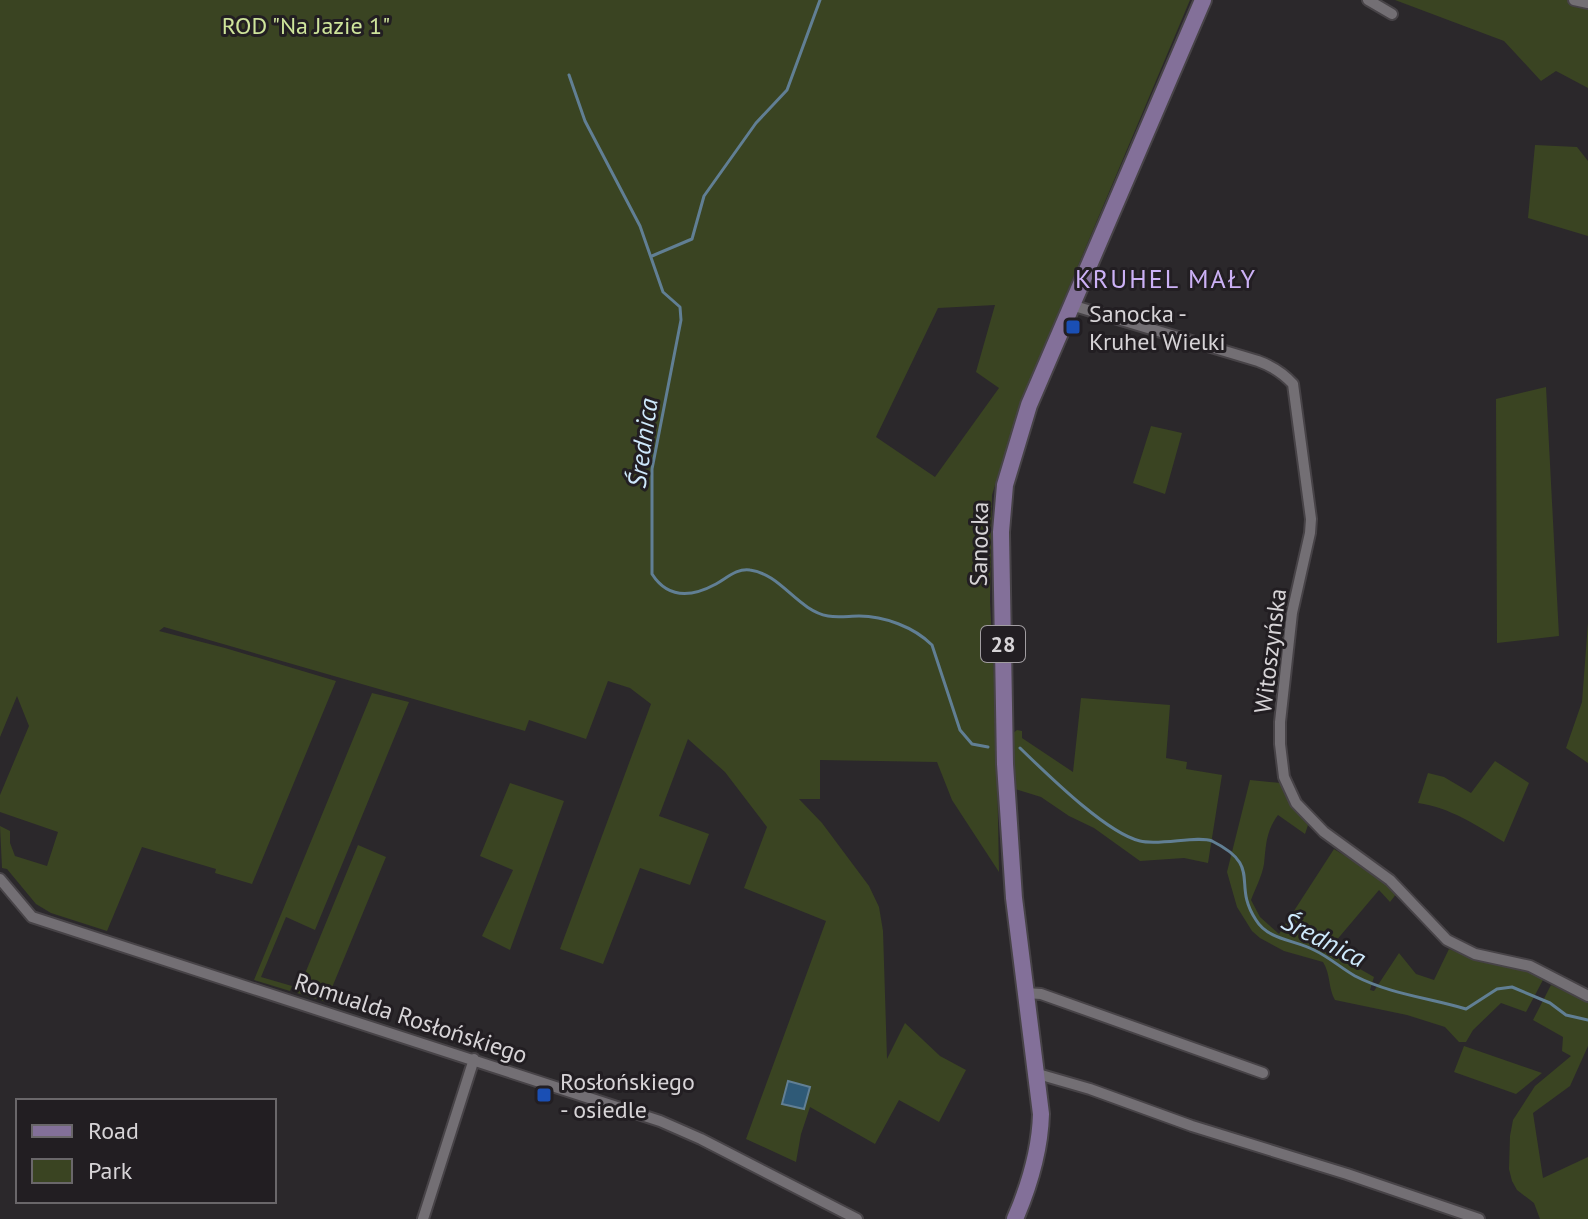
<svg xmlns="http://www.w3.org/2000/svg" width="1588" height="1219" viewBox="0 0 1588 1219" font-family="'PT Sans',sans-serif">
  <rect width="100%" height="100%" fill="#2b282b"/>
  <path fill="#3a4422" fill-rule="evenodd" d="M 0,0 L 1190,0 L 1021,401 L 992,495 L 990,601 L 996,714 L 999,872 L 952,800 L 937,762 L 820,760 L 820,799 L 799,799 L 822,823 L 869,886 L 879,907 L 883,931 L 887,1059 L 905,1023 L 940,1056 L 966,1070 L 939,1122 L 899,1100 L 875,1144 L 810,1107 L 801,1134 L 796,1162 L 746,1139 L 826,921 L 744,888 L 767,827 L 725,772 L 688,739 L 659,816 L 709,834 L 690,885 L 640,868 L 603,964 L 560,949 L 651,704 L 630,688 L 608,681 L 586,739 L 529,720 L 525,731 L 164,627 L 159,631 L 225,648 L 336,681 L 252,884 L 215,873 L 216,869 L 142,847 L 107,931 L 51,913 L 36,904 L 7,869 L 2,868 L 0,826 L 10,831 L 10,843 L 15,856 L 47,866 L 58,832 L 0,812 L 0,795 L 29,726 L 17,696 L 0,737 ZM 995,305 L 976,372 L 999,388 L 935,477 L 876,437 L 938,308 Z
    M 1395,0 L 1588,0 L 1588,88 L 1556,71 L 1541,81 L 1504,41 Z
    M 1535,145 L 1577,147 L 1588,161 L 1588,236 L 1528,218 Z
    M 1546,387 L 1559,636 L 1497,643 L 1496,399 Z
    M 1151,426 L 1182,433 L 1165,494 L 1133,483 Z
    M 1588,623 L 1588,763 L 1566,748 L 1582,702 Z
    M 372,693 L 409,702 L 315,930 L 286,917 L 261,977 L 292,986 L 290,991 L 254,980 Z
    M 1081,698 L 1170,705 L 1166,758 L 1187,762 L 1186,769 L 1222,775 L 1208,863 L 1184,858 L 1140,861 L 1094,828 L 1069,816 L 1041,797 L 1015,789 L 1012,734 L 1017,730 L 1022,731 L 1022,738 L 1073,772 Z
    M 1495,761 L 1529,783 L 1504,842 C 1478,826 1449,807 1418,803 L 1428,773 L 1444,777 L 1471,793 Z
    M 1250,780 L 1281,783 L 1294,809 L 1308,825 L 1305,834 L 1278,815 C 1266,831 1266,845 1264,864 C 1262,876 1255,889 1251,900 L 1260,917 L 1279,934 L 1334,849 L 1385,880 L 1397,893 L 1390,902 L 1379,890 L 1335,942 L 1353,965 L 1374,977 L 1370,990 L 1374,991 L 1399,953 L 1416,974 L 1434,980 L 1449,949 C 1480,963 1513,964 1544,978 L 1526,1012 L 1501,1003 L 1473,1030 L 1466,1042 L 1459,1042 L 1445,1027 L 1407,1015 L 1335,1000 C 1328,988 1331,975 1323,962 L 1284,951 L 1260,938 L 1252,931 L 1237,907 L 1227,872 Z
    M 510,783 L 564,801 L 510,950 L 482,936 L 513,870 L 480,856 Z
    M 358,845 L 386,857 L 326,1002 L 297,993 Z
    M 1551,985 L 1588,1002 L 1588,1046 L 1570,1086 L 1533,1113 L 1543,1178 L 1588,1157 L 1588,1219 L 1540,1219 L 1534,1203 L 1517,1190 L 1512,1181 L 1509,1169 L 1510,1136 L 1513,1120 L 1535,1086 L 1571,1056 L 1562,1051 L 1563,1037 L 1533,1020 Z
    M 1464,1046 L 1542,1073 L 1516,1094 L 1454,1072 Z"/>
  <path fill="#2f5a77" stroke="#617f94" stroke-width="2" d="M 788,1081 L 810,1087 L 804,1109 L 782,1104 Z"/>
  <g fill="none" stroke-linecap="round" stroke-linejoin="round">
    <path stroke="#617f94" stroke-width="3" d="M 569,75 L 585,121 L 640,226 L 663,292 L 680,307 L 681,320 L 652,469 L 652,574 C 668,599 692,597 716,584 C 727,578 737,568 750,570 C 781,574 797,610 828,616 C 838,618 849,616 859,616 C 884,616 914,627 932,645 L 960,730 L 972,744 L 988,747
      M 652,256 L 692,239 L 704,196 L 756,123 L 787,90 L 820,0
      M 1020,748 C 1046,773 1106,833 1140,841 C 1160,846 1198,835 1212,841 C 1264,867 1231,883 1256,920 C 1268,940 1295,940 1314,950 C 1329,957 1341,968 1355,976 C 1390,994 1429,998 1466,1009 L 1497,989 L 1512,987 L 1550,1003 L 1566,1015 L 1588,1020"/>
    <defs>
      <path id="street" d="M 1368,0 L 1392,14
        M 1574,0 L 1588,3
        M 1071,305 L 1258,361 C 1272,366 1283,373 1293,384 L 1311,519 L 1310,533 L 1292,613 L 1280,722 L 1280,744 L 1284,777 L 1296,803 L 1324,832 L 1390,880 L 1447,940 L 1475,954 L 1530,966 L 1588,996
        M 0,879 L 32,917 L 660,1121 L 701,1139 L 857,1219
        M 1026,993 L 1041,994 L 1263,1073
        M 1038,1074 L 1090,1089 L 1192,1126 L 1347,1174 L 1479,1219
        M 423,1219 L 474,1059"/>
      <path id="primary" d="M 1015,1219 C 1030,1184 1040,1151 1041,1114 L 1014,898 L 1005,764 L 1001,532 L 1005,485 L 1029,405 L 1203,0"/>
    </defs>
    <use href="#street" stroke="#474347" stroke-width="14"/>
    <use href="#primary" stroke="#474347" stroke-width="20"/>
    <use href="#street" stroke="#736f74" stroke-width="10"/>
    <use href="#primary" stroke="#837099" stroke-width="16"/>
  </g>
  <g fill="#1a4fb4" stroke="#221e22" stroke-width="3">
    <rect x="1065" y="319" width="16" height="16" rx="4"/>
    <rect x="536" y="1087" width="16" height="16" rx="4"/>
  </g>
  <g text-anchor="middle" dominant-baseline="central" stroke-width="6" stroke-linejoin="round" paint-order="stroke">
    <rect fill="#221e22" stroke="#a19da1" stroke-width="2" x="981" y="626" width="44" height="36" rx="6"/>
    <g font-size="22" font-weight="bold" fill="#d7d4d7">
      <text x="1003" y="644">28</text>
    </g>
    <g font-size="24" fill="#cee49b" stroke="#221e22">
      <text x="306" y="25">ROD "Na Jazie 1"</text>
    </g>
    <g font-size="24" fill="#d7d4d7" stroke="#221e22" text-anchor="start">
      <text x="1089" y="313">Sanocka -<tspan x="1089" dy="28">Kruhel Wielki</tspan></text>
      <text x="560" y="1081">Rosłońskiego<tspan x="560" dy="28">- osiedle</tspan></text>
    </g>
    <g font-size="24" fill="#d7d4d7" stroke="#221e22">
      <text transform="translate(979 544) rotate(-89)">Sanocka</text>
      <text transform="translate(1270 651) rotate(-83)">Witoszyńska</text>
      <text transform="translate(411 1018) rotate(18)">Romualda Rosłońskiego</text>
    </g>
    <g font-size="26" letter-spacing="2" fill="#ccb1f6" stroke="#221e22">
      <text x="1166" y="278">KRUHEL MAŁY</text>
    </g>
    <g font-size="26" font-style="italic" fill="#cee9fc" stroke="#221e22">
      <text transform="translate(642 443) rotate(-82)">Średnica</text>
      <text transform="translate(1324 939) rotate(27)">Średnica</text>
    </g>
  </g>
  <rect x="16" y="1099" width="260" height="104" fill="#221e22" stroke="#6a676a" stroke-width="2"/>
  <rect x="32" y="1125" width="40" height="12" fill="#837099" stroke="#6a676a" stroke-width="2"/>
  <text x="88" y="1139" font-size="24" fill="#d7d4d7">Road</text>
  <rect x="32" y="1159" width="40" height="24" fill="#3a4422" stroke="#6a676a" stroke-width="2"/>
  <text x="88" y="1179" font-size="24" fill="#d7d4d7">Park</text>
</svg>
